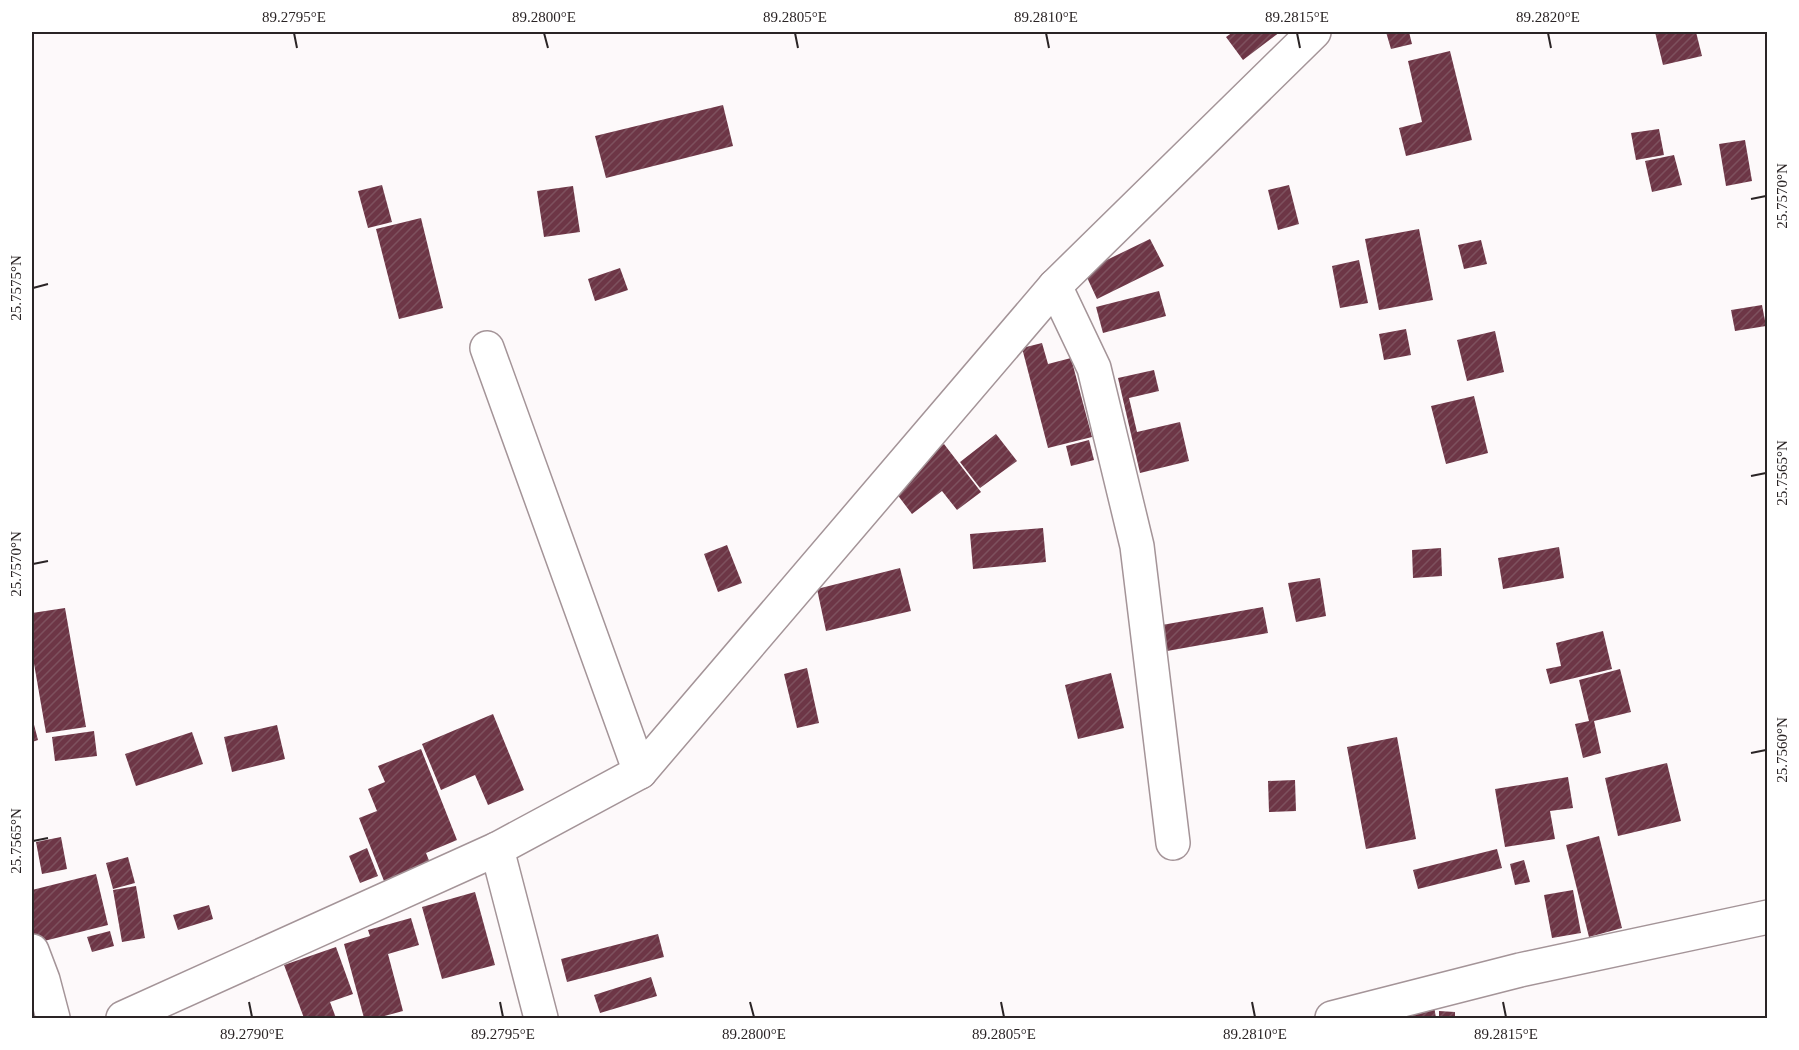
<svg xmlns="http://www.w3.org/2000/svg" width="1799" height="1050" viewBox="0 0 1799 1050" font-family="Georgia,serif">
  <defs>
    <pattern id="building-hatch" width="6" height="6" patternUnits="userSpaceOnUse" patternTransform="scale(1.5)"><rect width="6" height="6" fill="#6d3646"/><path d="M-1 1l2-2M0 6l6-6M5 7l2-2" fill="none" stroke="#7d515e"/></pattern>
  </defs>
  <rect width="100%" height="100%" fill="#fdf9fa"/>
  <path fill="url(#building-hatch)" d="M 1233,32 L 1280,32 L 1243,60 L 1226,37 Z
    M 1386,32 L 1409,32 L 1412,44 L 1391,49 Z
    M 1655,32 L 1696,32 L 1702,56 L 1663,65 Z
    M 1450,51 L 1472,140 L 1406,156 L 1399,128 L 1422,122 L 1408,61 Z
    M 723,105 L 733,146 L 606,178 L 595,136 Z
    M 1659,129 L 1664,155 L 1636,160 L 1631,133 Z
    M 1745,140 L 1752,181 L 1726,186 L 1719,144 Z
    M 1674,155 L 1682,185 L 1652,192 L 1645,161 Z
    M 382,185 L 392,222 L 368,228 L 358,191 Z
    M 1289,185 L 1299,224 L 1278,230 L 1268,190 Z
    M 573,186 L 580,232 L 544,237 L 537,191 Z
    M 421,218 L 443,308 L 399,319 L 376,229 Z
    M 1419,229 L 1433,300 L 1379,310 L 1365,239 Z
    M 1150,239 L 1164,266 L 1097,299 L 1084,271 Z
    M 1481,240 L 1487,264 L 1464,269 L 1458,245 Z
    M 1359,260 L 1368,303 L 1340,308 L 1332,266 Z
    M 620,268 L 628,290 L 595,301 L 588,279 Z
    M 1159,291 L 1166,316 L 1103,333 L 1096,307 Z
    M 1762,305 L 1766,326 L 1735,331 L 1731,310 Z
    M 1406,329 L 1411,355 L 1384,360 L 1379,334 Z
    M 1495,331 L 1504,372 L 1467,381 L 1457,340 Z
    M 1042,343 L 1048,364 L 1071,358 L 1092,437 L 1048,448 L 1022,348 Z
    M 1154,370 L 1159,391 L 1129,398 L 1137,432 L 1180,422 L 1189,461 L 1140,473 L 1118,378 Z
    M 1474,396 L 1488,453 L 1446,464 L 1431,406 Z
    M 996,434 L 1017,461 L 980,488 L 960,462 Z
    M 1089,440 L 1094,460 L 1071,466 L 1066,446 Z
    M 944,444 L 981,492 L 957,510 L 942,491 L 912,514 L 890,485 Z
    M 1043,528 L 1046,562 L 973,569 L 970,534 Z
    M 727,545 L 742,583 L 718,592 L 704,554 Z
    M 1559,547 L 1564,578 L 1503,589 L 1498,558 Z
    M 1441,548 L 1442,576 L 1413,578 L 1412,550 Z
    M 900,568 L 911,611 L 826,631 L 817,589 Z
    M 1320,578 L 1326,616 L 1296,622 L 1288,583 Z
    M 1263,607 L 1268,633 L 1167,651 L 1162,625 Z
    M 65,608 L 86,727 L 46,733 L 32,652 L 32,613 Z
    M 1603,631 L 1612,669 L 1550,684 L 1546,669 L 1561,666 L 1556,643 Z
    M 807,668 L 819,723 L 797,728 L 784,674 Z
    M 1620,669 L 1631,712 L 1594,721 L 1601,753 L 1583,758 L 1575,724 L 1589,721 L 1579,680 Z
    M 1111,673 L 1124,728 L 1078,739 L 1065,685 Z
    M 493,714 L 524,790 L 488,805 L 475,775 L 441,790 L 422,744 Z
    M 32,717 L 38,740 L 32,742 Z
    M 277,725 L 285,759 L 232,772 L 224,737 Z
    M 94,731 L 97,756 L 55,761 L 52,737 Z
    M 192,732 L 203,764 L 136,786 L 125,754 Z
    M 1397,737 L 1416,839 L 1366,849 L 1347,747 Z
    M 421,749 L 457,840 L 426,853 L 430,863 L 384,881 L 359,818 L 377,811 L 368,789 L 385,782 L 378,766 Z
    M 1667,763 L 1681,821 L 1618,836 L 1605,778 Z
    M 1568,777 L 1573,808 L 1550,811 L 1555,839 L 1505,847 L 1495,789 Z
    M 1295,780 L 1296,811 L 1269,812 L 1268,781 Z
    M 1599,836 L 1622,928 L 1589,937 L 1566,845 Z
    M 61,837 L 67,869 L 42,874 L 36,842 Z
    M 367,848 L 378,876 L 360,883 L 349,856 Z
    M 1497,849 L 1502,868 L 1418,889 L 1413,870 Z
    M 128,857 L 135,883 L 113,889 L 106,863 Z
    M 1524,860 L 1530,882 L 1515,885 L 1510,864 Z
    M 96,874 L 108,925 L 32,944 L 32,890 Z
    M 136,886 L 145,938 L 122,942 L 113,890 Z
    M 1573,890 L 1581,933 L 1552,938 L 1544,895 Z
    M 475,892 L 495,965 L 442,979 L 422,907 Z
    M 209,905 L 213,919 L 178,930 L 173,915 Z
    M 411,918 L 419,945 L 388,954 L 403,1011 L 377,1018 L 364,1018 L 344,944 L 370,936 L 368,930 Z
    M 110,931 L 114,946 L 92,952 L 87,937 Z
    M 658,934 L 664,957 L 567,982 L 561,959 Z
    M 336,947 L 353,994 L 330,1002 L 336,1018 L 304,1018 L 284,965 Z
    M 651,977 L 657,996 L 600,1013 L 594,995 Z
    M 1434,1006 L 1436,1018 L 1395,1018 Z
    M 1439,1011 L 1455,1012 L 1455,1018 L 1439,1018 Z"/>
  <g fill="none" stroke-linecap="round" stroke-linejoin="round">
    <defs>
      <path id="minor" d="M 1055,286 L 1094,368 L 1137,546 L 1173,843
        M 487,348 L 640,772
        M 497,849 L 541,1018
        M 32,951 L 43,980 L 53,1018
        M 1332,1018 L 1520,970 L 1768,917"/>
      <path id="major" d="M 123,1018 L 497,849 L 640,772 L 1055,286 L 1314,32"/>
    </defs>
    <use href="#minor" stroke="#a49498" stroke-width="36"/>
    <use href="#major" stroke="#a49498" stroke-width="36"/>
    <use href="#minor" stroke="#fff" stroke-width="33"/>
    <use href="#major" stroke="#fff" stroke-width="33"/>
  </g>
  <path fill="none" stroke="#2a2425" stroke-width="2" d="M 294,33 L 297,48M 544,33 L 548,48M 795,33 L 798,48M 1046,33 L 1049,48M 1297,33 L 1300,48M 1548,33 L 1551,48M 1751,199 L 1766,196M 33,288 L 48,284M 1751,476 L 1766,473M 33,564 L 48,561M 1751,753 L 1766,750M 33,841 L 48,838M 249,1002 L 252,1017M 500,1002 L 503,1017M 750,1002 L 754,1017M 1001,1002 L 1004,1017M 1252,1002 L 1255,1017M 1503,1002 L 1506,1017"/>
  <rect width="1799" height="1050" fill="none" stroke="#ffffff" stroke-width="66"/>
  <rect x="33" y="33" width="1733" height="984" fill="none" stroke="#2a2425" stroke-width="2"/>
  <g font-size="15" text-anchor="middle" fill="#2a2425">
    <text x="294" y="22">89.2795°E</text>
    <text x="544" y="22">89.2800°E</text>
    <text x="795" y="22">89.2805°E</text>
    <text x="1046" y="22">89.2810°E</text>
    <text x="1297" y="22">89.2815°E</text>
    <text x="1548" y="22">89.2820°E</text>
    <text transform="translate(1782 196) rotate(-90)" y="5">25.7570°N</text>
    <text transform="translate(16 288) rotate(-90)" y="5">25.7575°N</text>
    <text transform="translate(1782 473) rotate(-90)" y="5">25.7565°N</text>
    <text transform="translate(16 564) rotate(-90)" y="5">25.7570°N</text>
    <text transform="translate(1782 750) rotate(-90)" y="5">25.7560°N</text>
    <text transform="translate(16 841) rotate(-90)" y="5">25.7565°N</text>
    <text x="252" y="1039">89.2790°E</text>
    <text x="503" y="1039">89.2795°E</text>
    <text x="754" y="1039">89.2800°E</text>
    <text x="1004" y="1039">89.2805°E</text>
    <text x="1255" y="1039">89.2810°E</text>
    <text x="1506" y="1039">89.2815°E</text>
  </g>
</svg>
